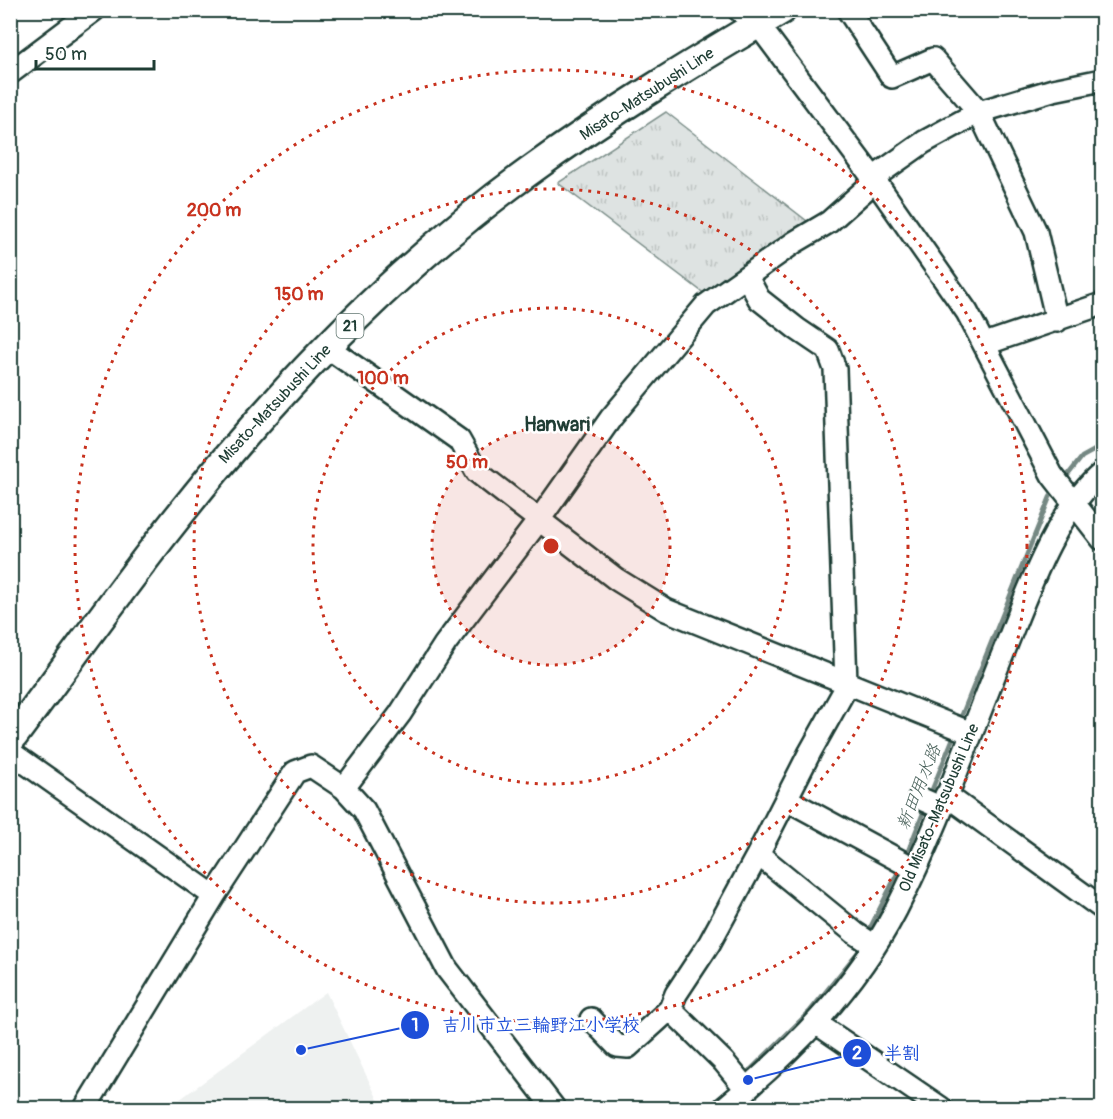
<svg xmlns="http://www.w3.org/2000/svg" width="1113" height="1119" viewBox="0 0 1113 1119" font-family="Pangolin,'Klee One',sans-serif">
  <defs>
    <pattern id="grass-tufts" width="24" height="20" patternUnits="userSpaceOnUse" patternTransform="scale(1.5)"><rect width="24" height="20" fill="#dee3e2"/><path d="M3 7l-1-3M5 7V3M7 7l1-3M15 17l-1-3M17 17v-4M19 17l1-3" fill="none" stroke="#bec4c2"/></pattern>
  </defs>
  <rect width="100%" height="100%" fill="#fff"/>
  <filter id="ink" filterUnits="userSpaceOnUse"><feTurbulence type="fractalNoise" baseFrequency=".0167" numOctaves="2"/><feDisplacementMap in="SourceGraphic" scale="12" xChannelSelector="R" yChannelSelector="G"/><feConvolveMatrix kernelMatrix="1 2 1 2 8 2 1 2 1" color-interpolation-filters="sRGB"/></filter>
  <g filter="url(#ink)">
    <path fill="#eef1f0" d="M 326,992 L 382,1108 L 168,1108 Z"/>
    <path fill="url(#grass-tufts)" stroke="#7e908b" stroke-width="1.5" d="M 666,112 L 807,221 L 705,294 L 558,183 Z"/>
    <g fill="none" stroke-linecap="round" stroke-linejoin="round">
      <path stroke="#758883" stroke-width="4.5" d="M 1064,480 L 1082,457 L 1102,446
        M 959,722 L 1050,497 L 1056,489
        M 929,797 L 955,733
        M 906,856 L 925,808
        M 867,934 L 901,866
        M 744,1076 L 810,1011 L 858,952 L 862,944
        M 709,1108 L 718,1100"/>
      <defs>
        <path id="minor" d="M 739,10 L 758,24 L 766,35 L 873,178 L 967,312 L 1052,475 L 1102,539
          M 848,10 L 892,77 L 933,59 L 979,112 L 1036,232 L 1057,321
          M 10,73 L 94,10
          M 873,178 L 924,142 L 979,112 L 1053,90 L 1102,80
          M 747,277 L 759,299 L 797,329 L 828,350 L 835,369 L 846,683
          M 985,344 L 1102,304
          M 327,347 L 459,440 L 477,472 L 616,579 L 666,610 L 971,733
          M 10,752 L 214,896
          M 344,788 L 400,714 L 445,644 L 539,520 L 611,418 L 706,305 L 795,242 L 829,222 L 875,181
          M 946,795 L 1102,908
          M 919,798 L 942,808
          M 786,799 L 915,869
          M 758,854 L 855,933 L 875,946
          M 670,1009 L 724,1062 L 747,1090
          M 591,1019 L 617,1046 L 628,1047 L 670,1009 L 676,994 L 709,944 L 758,854 L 810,752 L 848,684
          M 816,1023 L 941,1108
          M 85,1108 L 214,896 L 295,772 L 311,766 L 344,788 L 364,810 L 447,969 L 554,1108
          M 724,1108 C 792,1052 855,989 896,910 C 939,826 970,734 1006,646 C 1028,591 1056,511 1102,473"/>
        <path id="major" d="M 10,741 C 94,629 174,513 269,409 C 345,324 435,240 527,173 C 609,113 695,61 782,10"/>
      </defs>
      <use href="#minor" stroke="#1f3d34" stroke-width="26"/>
      <use href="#major" stroke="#1f3d34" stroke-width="32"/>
      <use href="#minor" stroke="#fff" stroke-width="21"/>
      <use href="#major" stroke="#fff" stroke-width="27"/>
    </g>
  </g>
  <circle cx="551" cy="546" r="119" fill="#c8321e" fill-opacity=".12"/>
  <g fill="none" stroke="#c8321e" stroke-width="3" stroke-dasharray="3 6">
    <circle cx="551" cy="546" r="119"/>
    <circle cx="551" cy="546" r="238"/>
    <circle cx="551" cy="546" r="357"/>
    <circle cx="551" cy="546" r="476"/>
  </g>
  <g text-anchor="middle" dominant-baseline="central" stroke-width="5" stroke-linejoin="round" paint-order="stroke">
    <rect fill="#fff" stroke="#627771" stroke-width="1.5" x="336.5" y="314" width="27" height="24" rx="4.5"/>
    <g font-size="15" font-weight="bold" fill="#1f3d34">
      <text x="350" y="326">21</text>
    </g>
    <g font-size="16" fill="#1f3d34" stroke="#fff">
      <text transform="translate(647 94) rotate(-33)">Misato-Matsubushi Line</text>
      <text transform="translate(275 404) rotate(-47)">Misato-Matsubushi Line</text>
      <text transform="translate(939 808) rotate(-67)">Old Misato-Matsubushi Line</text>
    </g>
    <g font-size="18" font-style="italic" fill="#4a625b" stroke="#fff">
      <text transform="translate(919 787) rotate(-68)">新田用水路</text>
    </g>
    <g font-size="20" font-weight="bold" fill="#1f3d34" stroke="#fff">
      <text x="557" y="424">Hanwari</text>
    </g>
  </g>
  <circle cx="551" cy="546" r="9" fill="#c8321e" stroke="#fff" stroke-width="3"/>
  <g font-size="18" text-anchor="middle" font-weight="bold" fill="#c8321e" stroke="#fff" stroke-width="5" stroke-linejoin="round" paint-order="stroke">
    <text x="214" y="216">200 m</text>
    <text x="299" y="300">150 m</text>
    <text x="383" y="384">100 m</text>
    <text x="467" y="468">50 m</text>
  </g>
  <path fill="none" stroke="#1d4ed8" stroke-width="2" d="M301 1050L415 1025M748 1080L857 1053"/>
  <g fill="#1d4ed8" stroke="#fff" stroke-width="2">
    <circle cx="301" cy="1050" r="6"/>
    <circle cx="748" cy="1080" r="6"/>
    <circle cx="415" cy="1025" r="15"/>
    <circle cx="857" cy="1053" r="15"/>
  </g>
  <g font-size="18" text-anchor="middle" font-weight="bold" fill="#fff">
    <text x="415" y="1031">1</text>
    <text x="857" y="1059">2</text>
  </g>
  <g font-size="18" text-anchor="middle" font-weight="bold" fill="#1d4ed8" stroke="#fff" stroke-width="5" stroke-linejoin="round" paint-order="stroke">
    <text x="541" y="1031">吉川市立三輪野江小学校</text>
    <text x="902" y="1059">半割</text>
  </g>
  <rect width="1113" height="1119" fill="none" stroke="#fff" stroke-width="36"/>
  <rect x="18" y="18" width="1077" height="1083" fill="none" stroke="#1f3d34" stroke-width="2" filter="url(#ink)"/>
  <path d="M36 60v9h118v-9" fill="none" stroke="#1f3d34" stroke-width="3"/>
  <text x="45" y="60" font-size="18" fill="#1f3d34" stroke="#ffffff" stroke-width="4.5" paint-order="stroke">50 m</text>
</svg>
